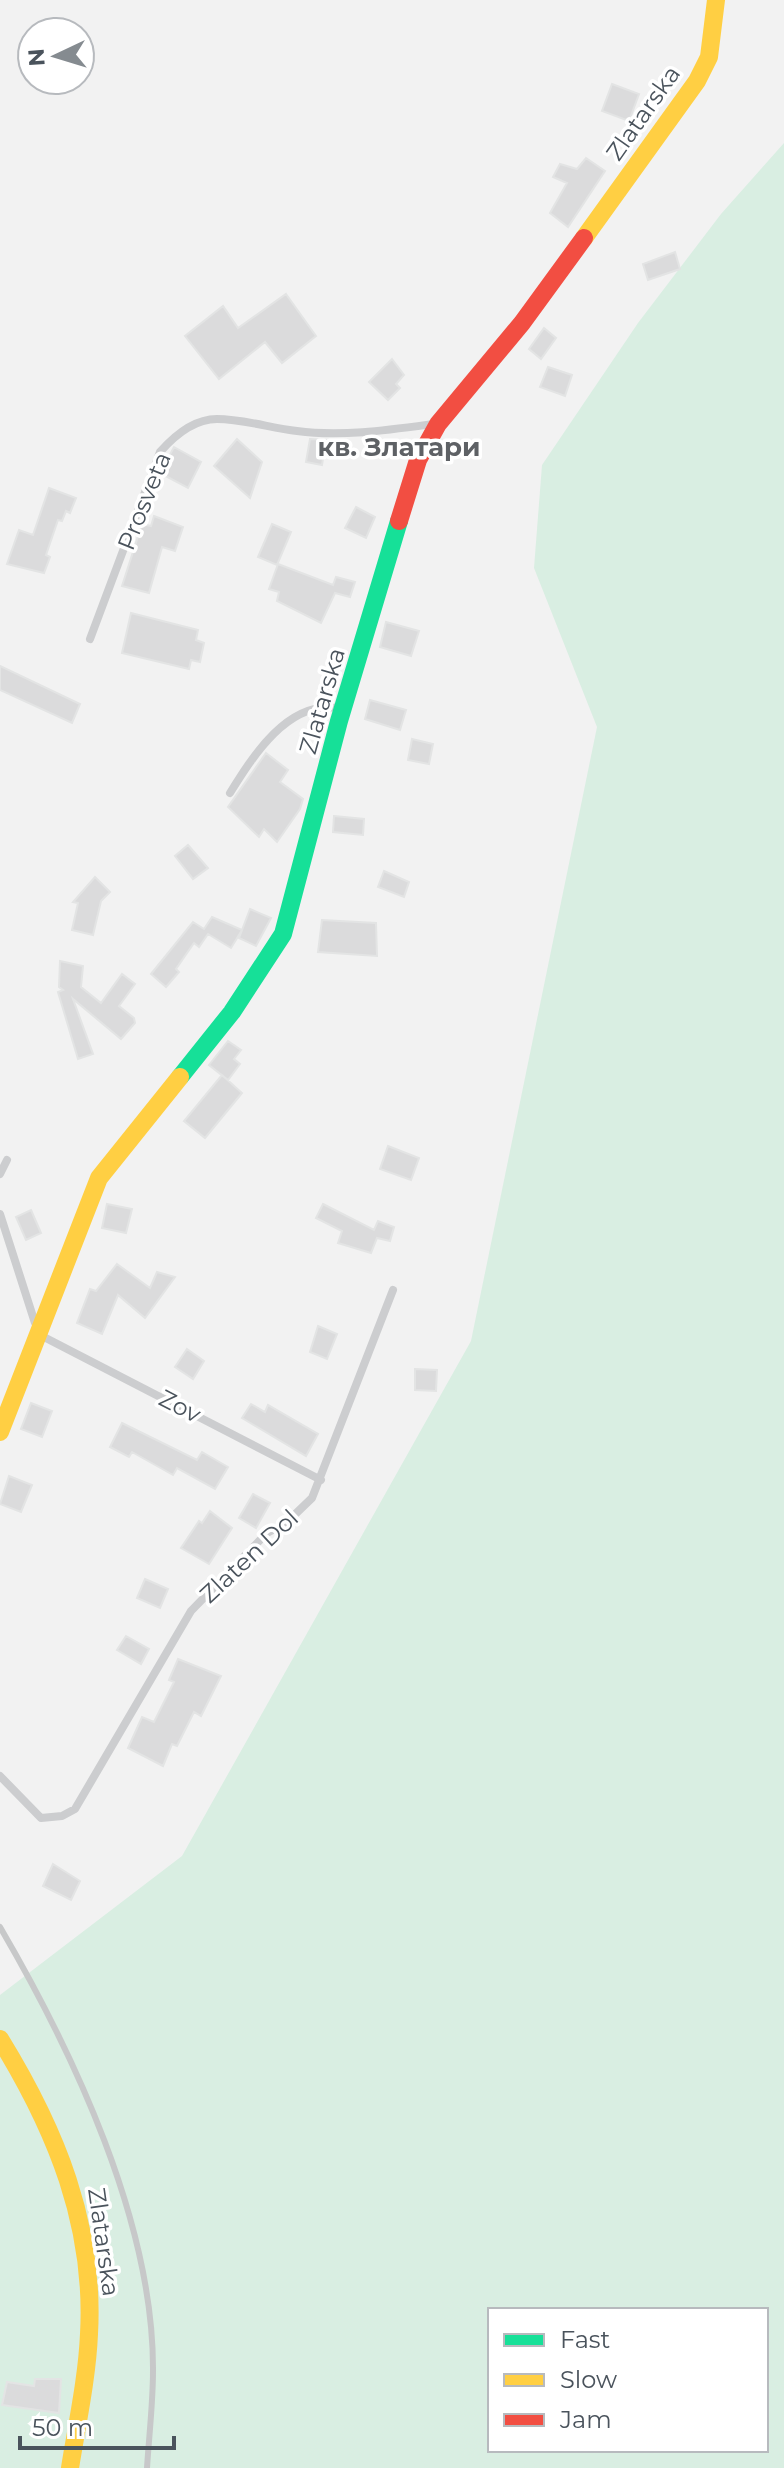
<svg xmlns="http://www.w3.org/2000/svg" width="784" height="2468" viewBox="0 0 784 2468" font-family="Montserrat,sans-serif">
  <rect width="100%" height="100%" fill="#f2f2f2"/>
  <path fill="#d9eee2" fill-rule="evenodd" d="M 784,143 L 784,2468 L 0,2468 L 0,1995 L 182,1856 L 471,1341 L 597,727 L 534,568 L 542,465 L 638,323 L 721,214 ZM 490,2310 L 766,2310 L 766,2450 L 490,2450 Z"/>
  <path fill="#dbdbdc" stroke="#e3e4e4" stroke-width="2" d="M 612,84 L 639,94 L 629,121 L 602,111 Z
    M 586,158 L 605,171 L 568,227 L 550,213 L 567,183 L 553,177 L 560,164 L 577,169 Z
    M 675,252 L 680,269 L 648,280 L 643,264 Z
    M 286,294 L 316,336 L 282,363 L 265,342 L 219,379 L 185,336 L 223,306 L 238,328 Z
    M 544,328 L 556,338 L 541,359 L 529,349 Z
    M 392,359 L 404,375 L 396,384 L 400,388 L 388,400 L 369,382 Z
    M 548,367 L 572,375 L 565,396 L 540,387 Z
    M 237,439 L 262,462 L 250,498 L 214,466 Z
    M 310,439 L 326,440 L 322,465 L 306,462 Z
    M 174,447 L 201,462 L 188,488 L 160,473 Z
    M 49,488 L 76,498 L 70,513 L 66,511 L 62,521 L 58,520 L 46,555 L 50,557 L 44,573 L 7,564 L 19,530 L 33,535 Z
    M 356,507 L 375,517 L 366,538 L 345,528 Z
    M 154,516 L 183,527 L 175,551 L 162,547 L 149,593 L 122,586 L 142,524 L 151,526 Z
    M 272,524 L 291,532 L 277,565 L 258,557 Z
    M 278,564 L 333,585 L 336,577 L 355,582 L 350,597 L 335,593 L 321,623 L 277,601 L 279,592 L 269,589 Z
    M 131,613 L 198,630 L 196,640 L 204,643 L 200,662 L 191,660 L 189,669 L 122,653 Z
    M 386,622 L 419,631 L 411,656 L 380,647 Z
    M 0,666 L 80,704 L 72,723 L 0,690 Z
    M 370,700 L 406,710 L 400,730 L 365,719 Z
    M 412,739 L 433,744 L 429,764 L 408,760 Z
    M 266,753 L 288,770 L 280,782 L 303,799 L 300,809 L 277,842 L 264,829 L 259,837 L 228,807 Z
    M 334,816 L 364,819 L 363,835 L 333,832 Z
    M 188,845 L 208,868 L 193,879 L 175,856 Z
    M 384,871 L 409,882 L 404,897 L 378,887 Z
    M 95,877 L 110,892 L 101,901 L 93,935 L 72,930 L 78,903 L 73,902 Z
    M 250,909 L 271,918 L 256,946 L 239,938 Z
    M 212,917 L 242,930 L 231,948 L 208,934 L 199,947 L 194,943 L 176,969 L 179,972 L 166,987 L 151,974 L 193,922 L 204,929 Z
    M 322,920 L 376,923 L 377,956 L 318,952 Z
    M 60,961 L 83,966 L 81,987 L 101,1003 L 122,974 L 135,984 L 119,1006 L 134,1018 L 135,1023 L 121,1039 L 73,999 L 93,1054 L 78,1059 L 58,992 L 63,990 L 59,987 Z
    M 228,1041 L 241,1050 L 234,1059 L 240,1064 L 228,1080 L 209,1065 Z
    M 222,1075 L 242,1093 L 205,1138 L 184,1121 Z
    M 388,1146 L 419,1158 L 411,1180 L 380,1169 Z
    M 107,1204 L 132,1209 L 126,1233 L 102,1228 Z
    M 323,1204 L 374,1230 L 378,1221 L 394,1227 L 390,1241 L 377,1238 L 371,1253 L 338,1243 L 342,1231 L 316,1218 Z
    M 31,1210 L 41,1233 L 26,1240 L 16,1217 Z
    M 117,1264 L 150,1288 L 157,1272 L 175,1277 L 145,1318 L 118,1295 L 102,1334 L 77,1323 L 90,1289 L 96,1291 Z
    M 318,1326 L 337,1334 L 327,1359 L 310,1352 Z
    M 187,1349 L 204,1361 L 193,1379 L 175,1367 Z
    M 415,1369 L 437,1370 L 436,1391 L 415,1390 Z
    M 31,1403 L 52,1411 L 42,1437 L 21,1429 Z
    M 251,1404 L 265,1412 L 268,1405 L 318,1434 L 306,1456 L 242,1418 Z
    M 122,1423 L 197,1460 L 202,1452 L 228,1467 L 215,1489 L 177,1468 L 173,1475 L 132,1452 L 129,1457 L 110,1447 Z
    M 9,1476 L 32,1485 L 21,1512 L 0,1504 Z
    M 253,1494 L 270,1503 L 256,1528 L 239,1518 Z
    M 210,1511 L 232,1528 L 209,1564 L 181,1548 L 199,1521 L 202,1523 Z
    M 145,1579 L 168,1589 L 160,1608 L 137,1598 Z
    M 126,1636 L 149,1649 L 141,1664 L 117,1650 Z
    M 178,1659 L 221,1676 L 201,1716 L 194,1712 L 177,1746 L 172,1744 L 163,1766 L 128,1748 L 142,1717 L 154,1722 L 174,1682 L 169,1680 Z
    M 53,1864 L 80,1881 L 71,1900 L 43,1886 Z
    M 35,2379 L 61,2379 L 59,2413 L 2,2405 L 7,2382 L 34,2386 Z"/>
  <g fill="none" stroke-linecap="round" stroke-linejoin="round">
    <path stroke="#cccdcf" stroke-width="8" d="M 90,639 L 160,452 C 174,436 194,419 217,419 C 243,419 271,428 297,431 C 341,437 389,430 433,424
      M 230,793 C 253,756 288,700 338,708
      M 0,1174 L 7,1160
      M 0,1214 L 35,1323
      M 40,1335 L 321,1480
      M 0,1776 L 41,1818 L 62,1816 L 75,1809 L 191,1611 L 267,1533 L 286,1523 L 312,1498 L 393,1290"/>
    <path stroke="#16e098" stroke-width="18" d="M 180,1077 L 232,1012 L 283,934 L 339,721 L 399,521"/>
    <path stroke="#ffcf43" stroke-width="18" d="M 584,238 L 697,81 L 709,57 L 716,0
      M 0,1432 L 99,1178 L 180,1077
      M 0,2039 C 56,2130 95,2225 89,2334 C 87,2379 77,2424 70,2468"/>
    <path stroke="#f24e42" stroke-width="18" d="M 399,521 L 418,460 L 438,424 L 522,323 L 584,238"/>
    <path stroke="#c7c8c9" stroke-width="6" d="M 0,1927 C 73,2052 154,2223 153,2371 C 153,2403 149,2436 147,2468"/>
  </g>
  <g text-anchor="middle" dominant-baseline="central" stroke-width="7" stroke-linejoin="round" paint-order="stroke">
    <g font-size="24" fill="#4a535c" stroke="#fff">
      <text transform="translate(643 113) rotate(-55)">Zlatarska</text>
      <text transform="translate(144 501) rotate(-68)">Prosveta</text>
      <text transform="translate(322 701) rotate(-74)">Zlatarska</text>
      <text transform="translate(180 1406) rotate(27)">Zov</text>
      <text transform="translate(249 1556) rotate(-43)">Zlaten Dol</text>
      <text transform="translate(104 2242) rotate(82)">Zlatarska</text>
    </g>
    <g font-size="26" font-weight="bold" fill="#5e6165" stroke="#fff">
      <text x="399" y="447">кв. Златари</text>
    </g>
  </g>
  <rect x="488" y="2308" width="280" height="144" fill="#ffffff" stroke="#b7babe" stroke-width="2"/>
  <rect x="504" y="2334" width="40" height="12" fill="#16e098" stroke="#b7babe" stroke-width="2"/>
  <text x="560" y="2348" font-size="24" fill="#4a535c">Fast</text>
  <rect x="504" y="2374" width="40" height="12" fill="#ffcf43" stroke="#b7babe" stroke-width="2"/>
  <text x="560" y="2388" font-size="24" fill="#4a535c">Slow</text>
  <rect x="504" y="2414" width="40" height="12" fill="#f24e42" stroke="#b7babe" stroke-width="2"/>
  <text x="560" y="2428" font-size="24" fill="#4a535c">Jam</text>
  <g transform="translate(56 56) rotate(266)"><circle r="38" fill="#ffffff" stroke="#b7babe" stroke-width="2"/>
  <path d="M0-6L14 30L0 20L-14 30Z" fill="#858b90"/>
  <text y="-12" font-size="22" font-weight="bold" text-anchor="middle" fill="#4a535c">N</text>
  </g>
  <path d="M20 2436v12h154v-12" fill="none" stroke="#4a535c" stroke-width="4"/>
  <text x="32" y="2436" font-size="24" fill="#4a535c" stroke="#ffffff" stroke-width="6" paint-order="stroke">50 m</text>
</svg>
